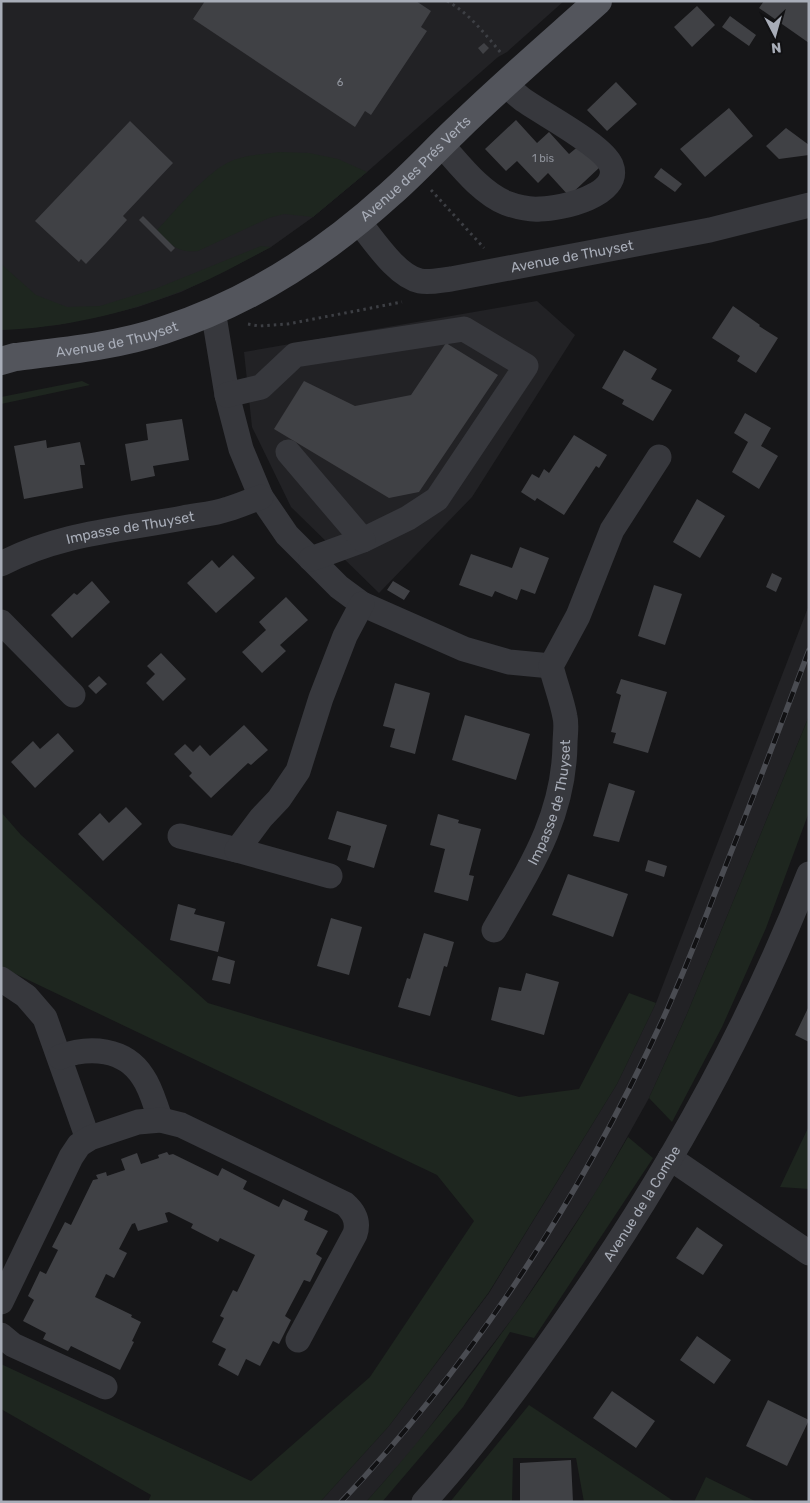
<svg xmlns="http://www.w3.org/2000/svg" width="810" height="1503" viewBox="0 0 810 1503" font-family="Rubik,sans-serif">
  <rect width="100%" height="100%" fill="#161618"/>
  <path fill="#222225" d="M 1,1 L 564,1 L 507,52 L 498,57 L 367,172 L 313,217 L 271,247 L 223,272 L 181,292 L 138,307 L 97,317 L 57,325 L 1,330 Z
    M 537,301 L 575,335 L 472,497 L 379,593 L 291,507 L 252,427 L 244,352 Z
    M 809,605 L 809,716 L 687,1014 L 649,1098 L 598,1189 L 515,1315 L 413,1449 L 366,1502 L 320,1502 L 389,1426 L 489,1293 L 617,1084 L 656,1003 Z"/>
  <path fill="#1e261f" d="M 280,152 L 309,153 L 338,159 L 367,172 L 313,217 L 284,214 L 269,218 L 198,251 C 176,253 171,244 157,230 C 177,209 203,176 227,163 C 243,155 263,154 280,152 Z
    M 261,246 L 271,247 C 241,263 211,280 179,292 C 123,314 62,328 1,330 L 1,264 L 36,295 L 67,307 L 100,306 L 155,289 Z
    M 82,381 L 90,385 L 1,404 L 1,397 Z
    M 809,716 L 809,812 L 766,928 L 722,1027 L 672,1122 L 649,1098 L 687,1014 Z
    M 1,812 L 21,835 L 208,1003 L 519,1097 L 579,1089 L 629,993 L 656,1003 L 617,1084 L 489,1292 L 389,1426 L 320,1502 L 148,1502 L 151,1495 L 1,1409 L 1,1364 L 251,1481 L 370,1377 L 474,1221 L 437,1175 L 1,967 Z
    M 809,1126 L 809,1189 L 780,1187 Z
    M 628,1137 L 653,1158 L 534,1338 L 510,1332 L 463,1407 L 382,1502 L 366,1502 C 466,1390 554,1267 628,1137 Z
    M 529,1405 L 675,1502 L 584,1502 L 576,1458 L 513,1458 L 512,1502 L 450,1502 Z
    M 706,1477 L 757,1502 L 694,1502 Z"/>
  <path fill="#404145" d="M 205,1 L 416,1 L 431,11 L 421,27 L 427,31 L 371,115 L 365,111 L 355,127 L 193,19 Z
    M 764,1 L 809,1 L 809,43 L 759,8 Z
    M 697,6 L 715,25 L 692,47 L 674,27 Z
    M 730,16 L 756,35 L 749,46 L 722,27 Z
    M 484,43 L 489,48 L 483,54 L 478,48 Z
    M 616,82 L 637,104 L 607,131 L 587,110 Z
    M 729,108 L 753,136 L 705,177 L 680,149 Z
    M 516,120 L 537,143 L 549,132 L 569,154 L 580,145 L 600,167 L 569,196 L 548,173 L 538,183 L 517,161 L 506,171 L 485,149 Z
    M 130,121 L 173,163 L 123,216 L 127,220 L 106,243 L 86,264 L 81,259 L 79,262 L 35,221 Z
    M 786,128 L 809,145 L 809,155 L 779,159 L 766,146 Z
    M 661,168 L 682,184 L 675,192 L 654,177 Z
    M 143,216 L 175,248 L 171,252 L 139,220 Z
    M 733,306 L 760,325 L 759,326 L 778,338 L 756,373 L 737,361 L 740,356 L 712,338 Z
    M 446,343 L 498,375 L 419,492 L 389,498 L 274,429 L 304,381 L 355,406 L 411,395 Z
    M 624,350 L 657,369 L 651,379 L 672,390 L 653,421 L 622,404 L 624,400 L 602,388 Z
    M 745,413 L 771,428 L 761,446 L 778,456 L 759,489 L 732,472 L 748,442 L 734,433 Z
    M 182,419 L 189,460 L 153,466 L 155,476 L 131,481 L 125,444 L 148,440 L 146,424 Z
    M 574,435 L 607,455 L 599,468 L 596,466 L 564,515 L 537,498 L 535,501 L 521,492 L 532,474 L 539,478 L 544,469 L 549,473 Z
    M 46,440 L 47,448 L 80,442 L 85,465 L 80,465 L 83,488 L 24,499 L 14,446 Z
    M 697,499 L 725,516 L 700,558 L 673,542 Z
    M 520,547 L 549,558 L 535,594 L 521,589 L 517,600 L 495,591 L 492,597 L 459,585 L 471,554 L 512,568 Z
    M 233,555 L 255,578 L 216,613 L 187,583 L 212,560 L 219,568 Z
    M 772,573 L 782,578 L 776,592 L 766,587 Z
    M 92,581 L 110,602 L 72,638 L 51,615 L 74,593 L 77,595 Z
    M 393,581 L 410,591 L 404,600 L 387,590 Z
    M 654,585 L 682,594 L 665,645 L 638,636 Z
    M 286,597 L 308,620 L 280,645 L 286,651 L 262,673 L 242,652 L 266,630 L 259,622 Z
    M 161,653 L 186,679 L 163,701 L 146,683 L 155,674 L 147,666 Z
    M 99,676 L 107,684 L 96,694 L 88,686 Z
    M 621,679 L 667,692 L 648,753 L 613,743 L 616,733 L 611,732 L 621,695 L 616,693 Z
    M 395,683 L 430,693 L 415,754 L 390,747 L 395,729 L 383,726 Z
    M 465,715 L 530,734 L 516,780 L 452,760 Z
    M 244,725 L 268,750 L 251,765 L 248,763 L 211,798 L 189,776 L 192,773 L 174,754 L 185,744 L 193,752 L 200,745 L 210,756 Z
    M 58,733 L 74,751 L 35,788 L 11,762 L 33,741 L 40,749 Z
    M 609,783 L 635,791 L 619,842 L 593,836 Z
    M 126,807 L 142,824 L 103,861 L 78,834 L 100,813 L 109,823 Z
    M 337,811 L 387,825 L 374,868 L 347,860 L 351,846 L 328,839 Z
    M 438,814 L 459,820 L 458,823 L 481,829 L 469,875 L 474,876 L 468,901 L 434,892 L 445,849 L 430,845 Z
    M 648,860 L 667,866 L 664,877 L 645,871 Z
    M 568,874 L 628,894 L 613,937 L 552,915 Z
    M 178,904 L 196,909 L 194,914 L 225,922 L 218,952 L 170,940 Z
    M 331,918 L 362,927 L 349,975 L 317,966 Z
    M 424,933 L 454,942 L 447,967 L 444,966 L 430,1016 L 398,1007 L 407,978 L 410,979 Z
    M 218,956 L 235,961 L 230,984 L 212,980 Z
    M 526,973 L 559,982 L 544,1035 L 491,1020 L 499,987 L 521,991 Z
    M 809,1006 L 809,1042 L 795,1035 Z
    M 167,1152 L 169,1155 L 173,1154 L 218,1176 L 222,1168 L 247,1181 L 243,1189 L 279,1207 L 283,1199 L 308,1211 L 304,1220 L 328,1231 L 316,1254 L 322,1258 L 310,1282 L 304,1280 L 285,1316 L 291,1320 L 279,1344 L 273,1341 L 260,1366 L 246,1359 L 238,1376 L 218,1365 L 226,1349 L 212,1342 L 224,1318 L 220,1316 L 233,1290 L 237,1292 L 255,1255 L 220,1238 L 218,1242 L 191,1228 L 193,1224 L 169,1212 L 165,1213 L 168,1222 L 138,1231 L 135,1223 L 132,1224 L 119,1249 L 127,1253 L 114,1278 L 106,1274 L 95,1297 L 132,1315 L 131,1317 L 141,1322 L 132,1341 L 134,1342 L 120,1370 L 71,1346 L 68,1351 L 43,1339 L 46,1333 L 23,1321 L 34,1300 L 28,1296 L 40,1271 L 46,1274 L 58,1250 L 52,1247 L 65,1222 L 71,1225 L 93,1180 L 98,1179 L 96,1175 L 106,1172 L 107,1176 L 125,1170 L 121,1159 L 137,1153 L 141,1164 L 159,1158 L 158,1155 Z
    M 697,1227 L 723,1245 L 703,1275 L 676,1258 Z
    M 697,1336 L 731,1360 L 714,1384 L 680,1360 Z
    M 612,1391 L 655,1421 L 636,1448 L 593,1418 Z
    M 768,1400 L 809,1420 L 787,1466 L 746,1446 Z
    M 571,1460 L 573,1502 L 520,1502 L 520,1463 Z"/>
  <g fill="none" stroke-linecap="round" stroke-linejoin="round">
    <path stroke="#3d3f44" stroke-width="3" stroke-dasharray="2.5 4" stroke-linecap="butt" d="M 447,1 C 469,13 485,34 501,53
      M 431,190 L 484,248
      M 248,324 L 259,326 L 288,324 L 402,302"/>
    <g stroke="#37383d" stroke-width="25">
      <path d="M 441,144 C 460,165 480,192 506,203 C 517,207 528,210 540,209 C 561,209 623,195 611,165 C 603,145 541,113 522,99 C 516,94 510,89 505,84"/>
      <path id="s1" d="M 358,221 C 373,239 396,276 420,281 C 430,283 441,280 451,279 L 710,230 L 809,205"/>
      <path d="M 213,310 L 227,395 L 241,449 L 261,497 L 287,535 L 339,587 L 362,604 L 464,649 L 509,662 L 551,666"/>
      <path d="M 227,395 L 261,387 L 295,355 L 464,329 L 526,366 L 437,499 L 408,518 L 363,540 L 311,559"/>
      <path d="M 288,452 L 363,540"/>
      <path id="s2" d="M 1,564 C 60,533 120,530 183,518 C 198,515 214,514 228,509 C 239,506 250,501 261,497"/>
      <path d="M 1,622 L 73,695"/>
      <path d="M 180,836 L 237,850"/>
      <path d="M 330,876 L 237,850 L 261,818 L 279,799 L 298,771 L 321,698 L 345,636 L 362,604"/>
      <path id="s3" d="M 494,930 C 530,868 564,817 565,744 C 565,735 567,725 565,717 C 562,700 555,683 551,666 L 578,616 L 612,530 L 659,457"/>
      <path d="M 1,979 L 26,996 L 45,1018 L 88,1139"/>
      <path d="M 60,1057 C 89,1046 125,1048 143,1077 C 152,1090 155,1106 161,1120"/>
      <path d="M 670,1158 L 809,1253"/>
      <path d="M 1,1302 L 71,1157 L 79,1145 L 90,1138 L 138,1122 L 161,1120 L 181,1125 L 345,1204 C 354,1212 359,1222 355,1234 L 298,1340"/>
      <path d="M 1,1335 L 13,1345 L 105,1387"/>
      <path id="s4" d="M 424,1502 C 479,1441 528,1375 574,1308 C 668,1173 749,1027 809,874"/>
    </g>
    <path stroke="#53555c" stroke-width="28" id="s5" d="M 1,361 L 15,357 C 65,351 117,346 164,330 C 248,303 325,253 390,194 C 413,174 433,152 455,131 C 501,86 550,44 598,1"/>
    <defs>
      <path id="rail" d="M 341,1502 C 474,1362 581,1196 662,1021 C 684,973 703,924 722,875 C 752,800 781,725 809,650"/>
    </defs>
    <use href="#rail" stroke="#4a4c52" stroke-width="5.5"/>
    <use href="#rail" stroke="#111113" stroke-width="4" stroke-dasharray="11" stroke-linecap="butt"/>
  </g>
  <g text-anchor="middle" dominant-baseline="central" stroke-width="5" stroke-linejoin="round" paint-order="stroke">
    <g font-size="11" fill="#8e929b">
      <text x="340" y="82">6</text>
      <text x="543" y="158">1 bis</text>
    </g>
    <g font-size="14" fill="#a8adb8" stroke="#111113">
      <text stroke="none"><textPath href="#s5" startOffset="468">Avenue des Prés Verts</textPath></text>
      <text stroke="none"><textPath href="#s1" startOffset="242">Avenue de Thuyset</textPath></text>
      <text stroke="none"><textPath href="#s5" startOffset="118">Avenue de Thuyset</textPath></text>
      <text stroke="none"><textPath href="#s2" startOffset="135">Impasse de Thuyset</textPath></text>
      <text stroke="none"><textPath href="#s3" startOffset="141">Impasse de Thuyset</textPath></text>
      <text stroke="none"><textPath href="#s4" startOffset="370">Avenue de la Combe</textPath></text>
    </g>
  </g>
  <rect width="810" height="1503" fill="none" stroke="#a8adb8" stroke-width="5"/>
  <g transform="translate(775 35) rotate(174)" stroke="#111113" stroke-width="4" paint-order="stroke">
  <path d="M0-4L9 19L0 12L-9 19Z" fill="#a8adb8"/>
  <text y="-8" font-size="14" font-weight="bold" text-anchor="middle" fill="#a8adb8">N</text>
  </g>
</svg>
